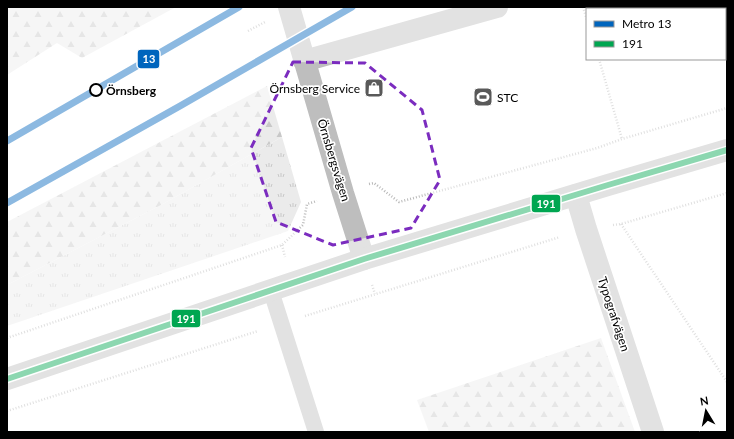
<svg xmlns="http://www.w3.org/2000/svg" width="734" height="439" viewBox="0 0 734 439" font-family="Lato,sans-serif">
  <defs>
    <pattern id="grass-tufts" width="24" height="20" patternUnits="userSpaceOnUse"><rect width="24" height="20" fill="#ebebeb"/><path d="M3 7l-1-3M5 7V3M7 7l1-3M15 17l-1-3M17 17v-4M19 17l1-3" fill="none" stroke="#c8c8c8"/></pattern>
    <pattern id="forest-firs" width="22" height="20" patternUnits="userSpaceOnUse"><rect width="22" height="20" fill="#ebebeb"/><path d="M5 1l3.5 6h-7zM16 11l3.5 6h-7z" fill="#c8c8c8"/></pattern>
  </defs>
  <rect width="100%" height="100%" fill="#fff"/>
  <path fill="url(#grass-tufts)" d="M 282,137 L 301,202 L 288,231 L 7,326 L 7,285 L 161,205 Z"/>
  <path fill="url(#forest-firs)" d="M 7,7 L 176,7 L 82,58 L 57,43 L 7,75 Z
    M 267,86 L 282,137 L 161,205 L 7,285 L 7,222 Z
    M 601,338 L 635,432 L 429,432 L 417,400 Z"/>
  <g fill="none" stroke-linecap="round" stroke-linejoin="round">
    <path stroke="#b9b9b9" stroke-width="2.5" stroke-dasharray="1 2" stroke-linecap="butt" d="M 583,7 L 587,20
      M 714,7 L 715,9
      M 248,31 L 265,22
      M 725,46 L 727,54
      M 599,59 L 622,139
      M 369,184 L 374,183 L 399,202 L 597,148 L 622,139 L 727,108
      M 621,224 L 727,382
      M 613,225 L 621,224 L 727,193
      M 282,245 L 285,257
      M 372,285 L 375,294
      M 305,316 L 560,237
      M 7,338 L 282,245 L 303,225 L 307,204 L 317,201
      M 7,411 L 258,331"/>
    <path stroke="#bebebe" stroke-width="16" d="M 271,291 L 316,432"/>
    <path stroke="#bebebe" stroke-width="22" d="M 289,7 L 343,193 L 364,259
      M 304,61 L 497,7
      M 576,195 L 586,229 L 653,432"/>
    <path stroke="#bebebe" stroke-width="22" d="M 7,379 L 364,259 L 608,185 L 727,150"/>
    <defs>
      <path id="bus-1" d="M 7,379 L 364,259 L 608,185 L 727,150"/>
    </defs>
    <use href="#bus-1" stroke="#fff" stroke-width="9"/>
    <use href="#bus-1" stroke="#00a651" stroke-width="6"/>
    <defs>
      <path id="metro-1" d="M 7,141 L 239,7
        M 7,203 L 180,106 L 352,7"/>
    </defs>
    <use href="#metro-1" stroke="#fff" stroke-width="10"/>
    <use href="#metro-1" stroke="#0065bd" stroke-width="7"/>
  </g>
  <path d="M0 0H734V439H0ZM 293,62 L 365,63 L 422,110 L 440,180 L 411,228 L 333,245 L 276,222 L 251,148 Z" fill="#fff" fill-opacity=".55" fill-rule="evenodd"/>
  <path fill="none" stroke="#7b2cbf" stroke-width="3" stroke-dasharray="8 5" stroke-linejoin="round" d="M 293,62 L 365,63 L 422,110 L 440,180 L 411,228 L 333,245 L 276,222 L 251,148 Z"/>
  <defs>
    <symbol id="shop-square" viewBox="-11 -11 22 22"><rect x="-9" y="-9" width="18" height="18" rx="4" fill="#595959" stroke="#fff"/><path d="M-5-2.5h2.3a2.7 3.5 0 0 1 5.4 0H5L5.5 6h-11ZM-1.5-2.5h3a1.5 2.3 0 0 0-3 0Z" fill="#fff"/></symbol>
    <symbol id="stadium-square" viewBox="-11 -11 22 22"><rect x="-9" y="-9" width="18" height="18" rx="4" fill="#595959" stroke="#fff"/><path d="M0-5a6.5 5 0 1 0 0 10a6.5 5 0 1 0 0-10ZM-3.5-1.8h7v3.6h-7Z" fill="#fff"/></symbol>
  </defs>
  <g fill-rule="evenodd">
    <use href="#shop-square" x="363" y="77" width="22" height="22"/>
    <use href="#stadium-square" x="472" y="86" width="22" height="22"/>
  </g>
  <circle fill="#fff" stroke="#000" stroke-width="2" cx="96" cy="90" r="6"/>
  <g text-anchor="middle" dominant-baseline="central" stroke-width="3.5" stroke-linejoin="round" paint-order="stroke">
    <g font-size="12" fill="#000" stroke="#fff" text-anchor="end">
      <text x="360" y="88">Örnsberg Service</text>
      <text x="497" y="97" text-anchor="start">STC</text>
    </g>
    <g font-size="12" font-weight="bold" fill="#000" stroke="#fff" text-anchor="start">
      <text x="106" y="90">Örnsberg</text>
    </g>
    <g font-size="12" fill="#000" stroke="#fff">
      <text transform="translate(334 160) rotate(73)">Örnsbergsvägen</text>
      <text transform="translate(614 314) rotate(72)">Typografvägen</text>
    </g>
  </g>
  <g stroke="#fff" stroke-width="1.5">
    <rect x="137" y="49" width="23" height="20" rx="4" fill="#0065bd"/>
    <rect x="531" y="194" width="30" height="19" rx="4" fill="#00a651"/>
    <rect x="171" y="309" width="30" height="19" rx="4" fill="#00a651"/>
  </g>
  <g font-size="11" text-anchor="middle" font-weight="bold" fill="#fff">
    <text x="149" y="63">13</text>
    <text x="546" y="208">191</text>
    <text x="186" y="323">191</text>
  </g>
  <rect width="734" height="439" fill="none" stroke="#000000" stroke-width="16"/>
  <rect x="586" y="8" width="140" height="52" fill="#ffffff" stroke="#999999"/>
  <rect x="594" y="21" width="20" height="6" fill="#0065bd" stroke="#999999"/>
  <text x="622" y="28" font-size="12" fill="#000000">Metro 13</text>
  <rect x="594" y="41" width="20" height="6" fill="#00a651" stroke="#999999"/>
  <text x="622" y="48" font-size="12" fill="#000000">191</text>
  <g transform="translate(706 411) rotate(350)" stroke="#ffffff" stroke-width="3" paint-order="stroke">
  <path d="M0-3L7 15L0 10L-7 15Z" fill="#000000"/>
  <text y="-6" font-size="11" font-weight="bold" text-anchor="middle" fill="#000000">N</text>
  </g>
</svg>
